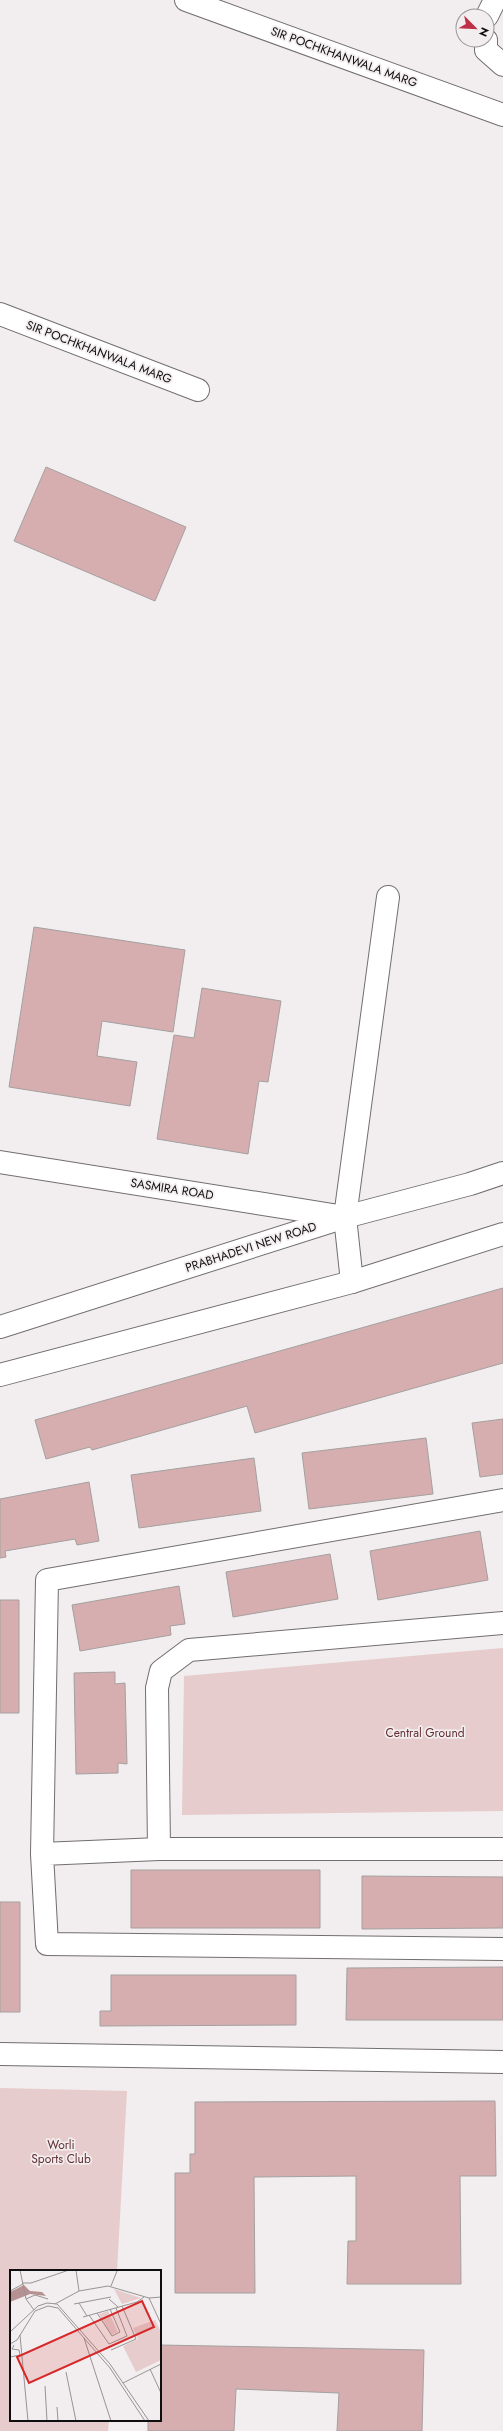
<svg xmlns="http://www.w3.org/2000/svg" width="503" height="2431" viewBox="0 0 503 2431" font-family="Jost,sans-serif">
  <rect width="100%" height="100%" fill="#f2edee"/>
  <path fill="#e6cccc" d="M 503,1648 L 503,1811 L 182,1815 L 184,1676 Z
    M 0,2088 L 127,2091 L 117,2271 L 11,2271 L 11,2420 L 109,2420 L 108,2431 L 0,2431 Z"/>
  <path fill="#d6aeaf" stroke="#a4a0a0" d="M 46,467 L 186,527 L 155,601 L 14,541 Z
    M 34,927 L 185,950 L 173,1032 L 102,1021 L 97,1056 L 137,1062 L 130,1106 L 9,1087 Z
    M 202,988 L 281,1001 L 268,1082 L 259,1081 L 248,1154 L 157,1139 L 174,1035 L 194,1038 Z
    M 503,1288 L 503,1363 L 255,1433 L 247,1406 L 92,1450 L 90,1447 L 46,1459 L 35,1420 Z
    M 503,1419 L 503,1474 L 480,1477 L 472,1423 Z
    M 426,1438 L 433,1494 L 309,1509 L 302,1453 Z
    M 254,1458 L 261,1511 L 139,1528 L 131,1475 Z
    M 89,1482 L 99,1541 L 77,1545 L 75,1539 L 5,1551 L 6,1557 L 0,1558 L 0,1499 Z
    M 480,1531 L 488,1580 L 378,1600 L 370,1551 Z
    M 330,1554 L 338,1599 L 233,1617 L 226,1572 Z
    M 179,1586 L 185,1624 L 170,1626 L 171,1635 L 80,1651 L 72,1605 Z
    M 0,1600 L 19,1600 L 19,1713 L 0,1713 Z
    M 115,1672 L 115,1684 L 125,1683 L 127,1764 L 118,1763 L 118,1773 L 76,1774 L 74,1673 Z
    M 131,1870 L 320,1870 L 320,1928 L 131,1928 Z
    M 362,1876 L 503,1877 L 503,1928 L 362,1929 Z
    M 0,1902 L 20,1902 L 20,2012 L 0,2012 Z
    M 503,1967 L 503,2020 L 346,2020 L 347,1968 Z
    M 111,1975 L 296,1975 L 296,2025 L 100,2026 L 100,2011 L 111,2011 Z
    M 495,2101 L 496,2176 L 460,2176 L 461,2284 L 347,2284 L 348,2241 L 356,2241 L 356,2176 L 254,2177 L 255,2293 L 175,2293 L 175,2173 L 190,2173 L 190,2154 L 195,2154 L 195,2102 Z
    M 160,2345 L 424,2350 L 422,2431 L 337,2431 L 339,2393 L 236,2389 L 234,2431 L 148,2431 L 148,2420 L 160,2420 Z"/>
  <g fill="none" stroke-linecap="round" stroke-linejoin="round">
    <defs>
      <path id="minor" d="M 186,0 L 503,115
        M 487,16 L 495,0
        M 486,40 L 486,50 L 503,65
        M 0,314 L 198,390
        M 0,1162 L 345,1217
        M 352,1282 L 345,1217 L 388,897
        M 503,1500 L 47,1580 L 42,1854 L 47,1944 L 503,1949
        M 503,1623 L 189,1650 L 161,1671 L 157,1688 L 159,1849 L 503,1849
        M 42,1854 L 159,1849
        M 0,2054 L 503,2062"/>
      <path id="major" d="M 0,1327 L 345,1217 L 470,1184 L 503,1173
        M 0,1375 L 352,1282 L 503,1234"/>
    </defs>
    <use href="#minor" stroke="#726e6e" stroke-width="24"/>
    <use href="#major" stroke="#726e6e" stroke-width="24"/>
    <use href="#minor" stroke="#fff" stroke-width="22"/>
    <use href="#major" stroke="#fff" stroke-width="22"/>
  </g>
  <g text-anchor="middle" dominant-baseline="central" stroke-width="3.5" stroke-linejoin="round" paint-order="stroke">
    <g font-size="12" fill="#0f0e0e" stroke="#f2edee">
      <text transform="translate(344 57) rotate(20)">SIR POCHKHANWALA MARG</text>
      <text transform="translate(99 352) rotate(21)">SIR POCHKHANWALA MARG</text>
      <text transform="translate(172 1189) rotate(9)">SASMIRA ROAD</text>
      <text transform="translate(251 1247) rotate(-18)">PRABHADEVI NEW ROAD</text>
    </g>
    <g font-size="12" fill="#622d31" stroke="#f2edee">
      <text x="425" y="1733">Central Ground</text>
      <text x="61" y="2145">Worli<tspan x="61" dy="14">Sports Club</tspan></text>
    </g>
  </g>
  <g transform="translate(10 2270)">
    <rect width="151" height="151" fill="#f2edee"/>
    <path d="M 104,19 L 131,28 L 112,34 ZM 98,41 L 108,62 L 101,65 L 89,44 ZM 145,50 L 151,62 L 151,90 L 126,102 L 113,76 L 128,69 L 123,58 Z" fill="#e6cccc"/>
    <path d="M 14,15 L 20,21 L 32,22 L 36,26 L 20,24 L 0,32 L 0,22 Z" fill="#b79192"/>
    <path fill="none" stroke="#979494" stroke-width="1" d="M 10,0 L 16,29 L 24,40M 66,0 L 69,21M 12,13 L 21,13 L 59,0M 101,16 L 107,1M 0,21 L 13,14M 139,28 L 151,54M 16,29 L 25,25 L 38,29M 99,29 L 108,37M 69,33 L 77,46M 45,34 L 69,21 L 98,16 L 139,28 L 151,27M 64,34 L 101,27M 87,43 L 102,66 L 110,62 L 100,39M 79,45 L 99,74 L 117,66 L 106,38M 73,47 L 127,32 L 134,27M 0,62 L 28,36 L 37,33 L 47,34 L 100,94 L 139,151M 10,65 L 18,151M 74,68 L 101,151M 0,74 L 7,70 L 25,41 L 38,36 L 48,38 L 100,98 L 135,151M 101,80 L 126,69 L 112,36M 0,87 L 10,85 L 9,80 L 2,79 L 4,75M 140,99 L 151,123M 56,102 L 66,151M 113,113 L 151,94M 35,116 L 37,151M 47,137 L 48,151"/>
    <path fill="#d62828" fill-opacity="0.15" stroke="#d62828" stroke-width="2" d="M 132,31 L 144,57 L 19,113 L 7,87 Z"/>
    <rect width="151" height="151" fill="none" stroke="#0f0e0e" stroke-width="2"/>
  </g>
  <g transform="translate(475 28) rotate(114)"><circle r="19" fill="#f2edee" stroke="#979494"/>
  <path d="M0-3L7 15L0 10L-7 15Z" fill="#be2e46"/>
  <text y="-6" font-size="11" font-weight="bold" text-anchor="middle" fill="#0f0e0e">N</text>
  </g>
</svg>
